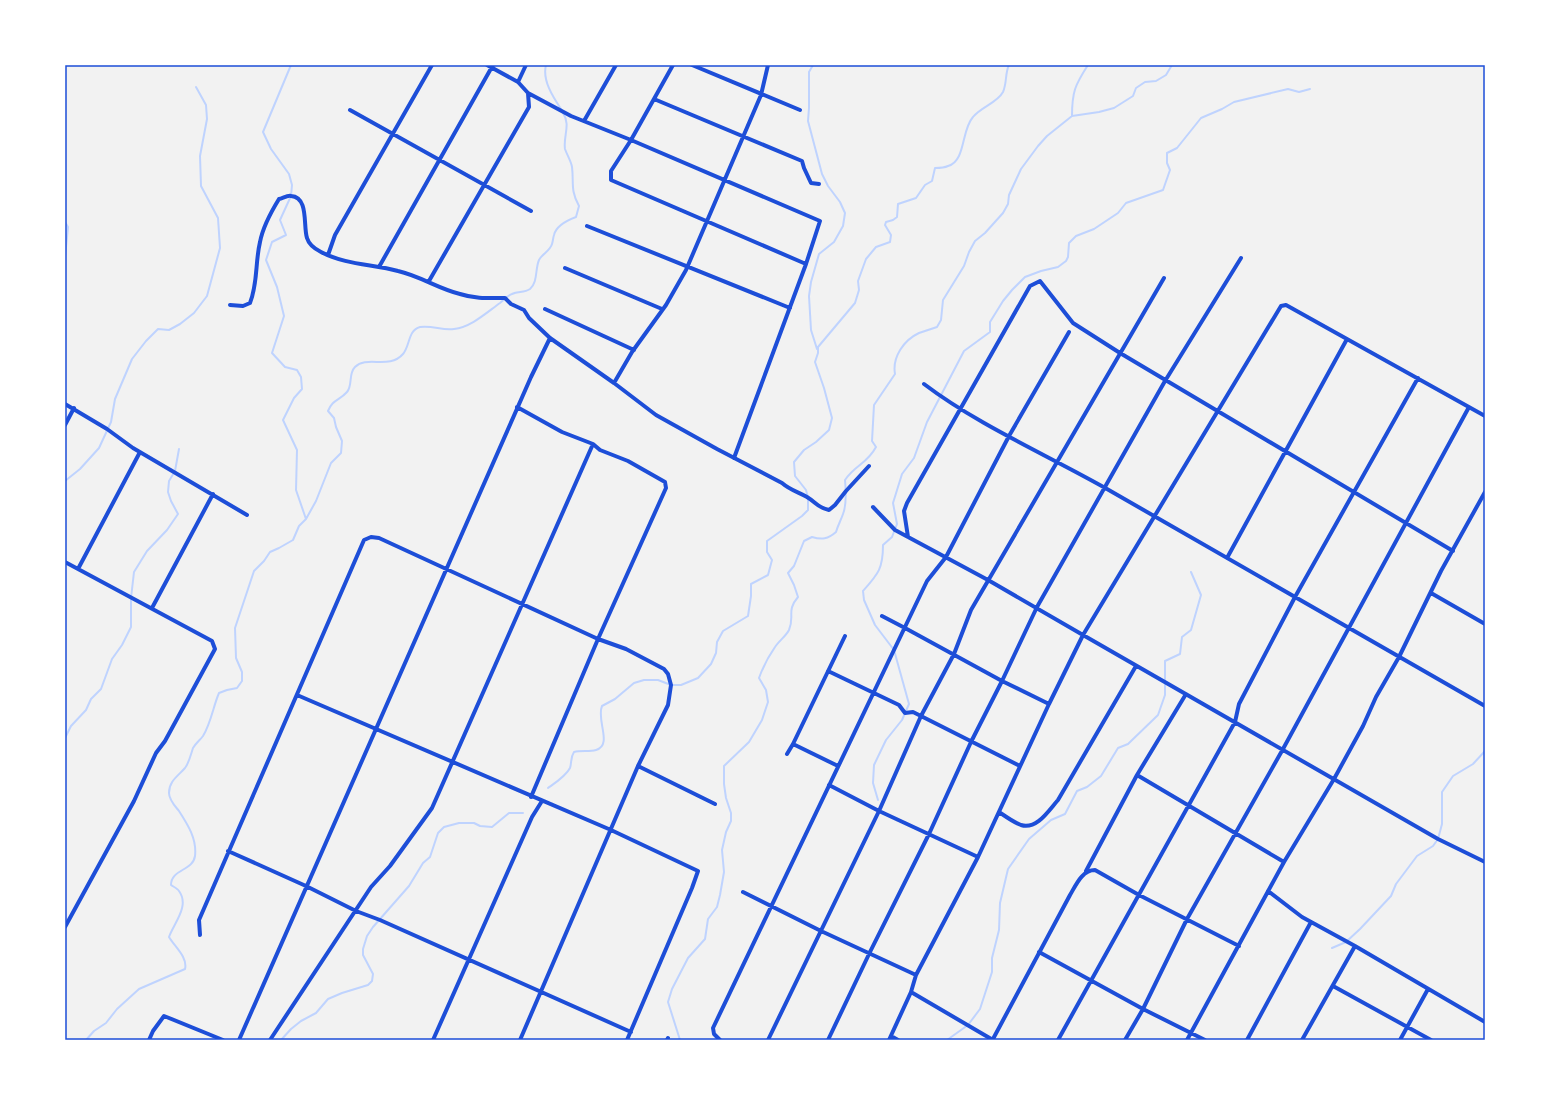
<svg xmlns="http://www.w3.org/2000/svg" width="1550" height="1105" viewBox="0 0 1550 1105" font-family="Raleway,sans-serif">
  <rect width="100%" height="100%" fill="#f2f2f2"/>
  <g fill="none" stroke-linecap="round" stroke-linejoin="round">
    <path stroke="#bfd3fe" stroke-width="2" d="M 291,65 L 263,132 L 271,149 L 289,174 L 292,185 L 291,196 L 280,220 L 286,235 L 272,242 L 266,260 L 277,287 L 284,316 L 272,353 L 285,367 L 297,370 L 301,377 L 302,389 L 294,398 L 283,420 L 297,450 L 296,490 L 306,519
      M 546,65 C 542,80 553,97 561,109
      M 813,65 L 809,72 L 809,108 L 808,121 L 822,174 L 828,186 L 840,202 L 845,213 L 843,226 L 834,242 L 819,254 L 811,282 L 809,296 L 811,330 L 817,349
      M 1072,116 C 1072,92 1075,85 1088,65
      M 65,222 L 68,227 L 65,257
      M 65,481 L 80,469 L 99,448 L 111,422 L 115,399 L 132,359 L 146,341 L 158,329 L 169,330 L 180,324 L 194,313 L 207,296 L 220,248 L 218,218 L 201,186 L 200,156 L 207,119 L 206,105 L 196,87
      M 65,738 L 71,726 L 86,710 L 91,699 L 101,689 L 112,659 L 122,645 L 131,627 L 131,598 L 134,572 L 147,551 L 167,530 L 178,514 L 171,501 L 168,492 L 169,481 L 175,471 L 179,449
      M 548,788 C 555,783 566,776 570,768 C 572,762 570,758 574,752 C 581,750 589,752 596,750 C 613,745 596,720 602,706 L 615,699 L 634,683 L 644,680 L 658,680 L 671,685 L 681,685 L 698,678 L 711,664 L 716,653 L 717,642 L 723,631 L 748,616 L 751,596 L 751,584 L 768,575 L 772,560 L 767,552 L 767,541 L 802,516 L 808,510 L 808,498 L 806,490 L 795,476 L 794,462 L 804,450 L 816,442 L 829,430 L 832,418 L 824,388 L 815,362 L 818,353 L 818,347 L 855,303 L 859,290 L 858,281 L 866,259 L 876,247 L 890,242 L 891,235 L 885,225 L 886,222 L 893,220 L 897,217 L 898,204 L 916,198 L 925,185 L 932,181 L 935,168 C 939,168 944,168 948,166 C 966,161 961,130 973,117 C 981,107 997,103 1003,92 C 1007,83 1005,73 1009,65
      M 878,800 L 873,783 L 874,765 L 886,740 L 902,720 L 909,704 L 894,650 L 875,625 L 864,600 L 863,591 C 878,574 883,569 883,545 L 892,537 L 897,524 L 893,503 L 902,474 L 914,458 L 927,422 L 964,351 L 990,332 L 990,322 L 1003,301 L 1012,290 L 1025,277 L 1041,271 L 1058,267 L 1066,261 L 1068,257 L 1069,243 L 1076,236 L 1094,229 L 1118,213 L 1126,203 L 1163,190 L 1170,170 L 1167,163 L 1167,153 L 1177,148 L 1201,118 L 1222,109 L 1234,102 L 1288,89 L 1299,92 L 1310,89
      M 1332,948 L 1346,942 L 1360,929 L 1391,896 L 1396,884 L 1417,856 L 1433,846 L 1438,839 L 1442,824 L 1442,792 L 1453,776 L 1473,764 L 1485,751
      M 86,1040 L 94,1031 L 106,1023 L 117,1009 L 139,989 L 185,969 C 188,957 174,946 169,937 C 174,923 190,906 179,891 C 178,889 174,887 171,885 C 171,869 193,871 195,856 C 197,839 188,825 179,811 C 175,806 169,800 169,793 C 169,781 178,776 185,768 C 189,763 191,754 193,748 C 196,743 200,740 203,736 C 211,723 213,707 219,693 L 227,690 L 237,688 L 242,681 L 242,672 L 236,658 L 235,628 L 254,571 L 264,561 L 270,552 L 279,548 L 293,540 L 299,526 L 306,519 L 316,501 L 331,463 L 341,453 L 342,441 L 336,427 L 334,418 L 328,411 C 333,399 339,401 347,392 C 353,385 348,374 355,367 C 367,355 389,370 403,354 C 410,346 408,330 420,327 C 432,325 443,331 454,329 C 471,327 486,313 500,303 C 504,300 508,295 512,294 C 518,291 524,293 530,289 C 538,282 535,269 539,260 C 542,254 550,251 552,244 C 553,241 553,238 554,235 C 556,226 568,220 576,217 L 579,206 C 570,190 574,182 572,167 C 571,161 567,155 565,149 C 563,136 571,125 563,113
      M 281,1040 L 291,1029 L 301,1021 L 316,1013 L 328,999 L 342,993 L 368,985 L 372,981 L 373,974 L 363,955 L 363,949 L 367,936 L 373,927 L 409,886 L 423,863 L 430,857 L 438,833 L 444,827 L 459,823 L 474,823 L 480,826 L 492,827 L 509,813 L 523,813
      M 680,1040 L 668,1002 L 672,989 L 688,958 L 705,939 L 708,919 L 717,907 L 720,895 L 724,872 L 722,850 L 726,832 L 731,821 L 731,813 L 726,798 L 724,784 L 724,766 L 749,742 L 762,720 L 768,702 L 766,690 L 759,678 C 763,667 768,657 775,647 C 779,641 786,636 789,630 C 795,616 786,611 798,597 L 794,585 L 788,573 L 794,566 L 804,541 L 812,537 C 822,540 828,539 836,532 C 838,525 841,520 843,514 C 847,504 846,491 845,480 C 855,465 867,464 876,447 L 872,441 L 874,405 L 895,374 C 892,357 904,340 919,333 C 925,331 931,329 937,327 L 941,320 L 943,300 L 964,266 L 969,252 L 975,241 L 985,233 L 1003,213 L 1008,204 L 1009,195 L 1021,169 L 1038,146 L 1047,136 L 1072,116 L 1099,112 L 1114,108 L 1133,96 L 1136,88 L 1145,82 L 1156,81 L 1166,75 L 1172,65
      M 947,1040 L 968,1025 L 980,1009 L 992,972 L 992,958 L 999,930 L 1000,903 L 1008,869 L 1029,839 L 1051,820 L 1065,814 L 1077,791 L 1087,787 L 1101,776 L 1118,748 L 1128,744 L 1158,715 L 1165,695 L 1165,661 L 1180,654 L 1182,637 L 1191,630 L 1201,595 L 1191,572"/>
    <path stroke="#1d4ed8" stroke-width="4" d="M 673,65 L 631,140 L 611,171 L 611,180 L 806,264
      M 692,65 L 800,110
      M 518,82 L 526,65
      M 528,93 L 571,116 L 631,140 L 820,221 L 806,264 L 734,458
      M 654,99 L 802,161 L 804,168 L 811,183 L 819,184
      M 350,110 L 531,211
      M 584,121 L 616,65
      M 587,226 L 790,308
      M 328,255 L 335,235 L 432,65
      M 379,267 L 493,65
      M 565,268 L 662,309
      M 429,281 L 529,107 L 528,93 L 518,82 L 487,65
      M 230,305 L 243,306 L 250,303 C 258,283 255,263 260,242 C 263,226 271,212 279,199 C 283,198 288,195 291,196 C 309,197 303,226 307,238 C 309,245 315,249 321,252 C 346,265 372,264 398,271 C 420,276 439,289 460,294 C 475,299 490,298 505,298 L 511,304 L 524,310 L 529,318 L 550,338 L 614,383 L 656,415 L 717,449 L 782,483 C 790,490 798,492 807,497 C 817,503 816,507 829,510 L 835,505 L 846,491 L 869,466
      M 545,309 L 634,350
      M 614,383 L 632,352 L 666,305 L 686,270 L 761,95 L 768,65
      M 924,384 C 978,425 1047,455 1107,489 C 1233,562 1359,634 1485,706
      M 65,404 L 107,429 L 133,448 L 247,515
      M 517,407 L 562,432 L 593,444 L 600,450 L 628,461 L 665,482 L 666,488 L 598,639 L 531,797
      M 65,425 L 74,408
      M 873,507 L 895,530 L 988,580 L 1083,635 L 1438,839 L 1485,862
      M 908,537 L 904,511 L 907,503 L 1030,286 L 1040,281 L 1073,323 L 1120,353 L 1453,551
      M 1227,558 L 1347,339
      M 65,562 L 212,641 L 215,649 L 165,741 L 156,753 L 134,801 L 65,927
      M 78,569 L 140,452
      M 1431,593 L 1485,624
      M 152,608 L 213,494
      M 882,616 L 905,628 L 1002,681 L 1049,704
      M 828,671 L 899,705 L 905,713 L 913,712 L 1020,766
      M 297,695 L 611,830 L 698,871 L 692,888 L 627,1040
      M 793,744 L 838,766
      M 787,754 L 793,744 L 845,636
      M 638,766 L 715,804
      M 1137,775 L 1284,862
      M 829,785 L 879,811 L 978,857
      M 999,812 C 1005,816 1013,822 1021,825 C 1037,830 1049,810 1058,800 L 1136,666
      M 228,851 L 306,886 L 356,911 L 380,920 L 631,1032
      M 1086,871 L 1137,775 L 1186,694
      M 1268,891 L 1302,917 L 1355,946 L 1485,1022
      M 743,892 L 821,931 L 916,975
      M 200,935 L 199,920 L 364,540 L 371,537 L 379,538 L 598,639 L 626,649 L 664,669 L 668,674 L 671,685 L 668,705 L 638,766 L 520,1040
      M 1039,952 L 1143,1009 L 1205,1040
      M 1333,986 L 1431,1040
      M 911,992 L 993,1040
      M 891,1036 L 898,1040
      M 993,1039 L 1070,895 C 1076,885 1082,870 1095,870 L 1139,895 L 1239,946
      M 149,1040 L 153,1031 L 164,1016 L 223,1040
      M 239,1040 L 531,377 L 550,338
      M 270,1040 L 371,887 L 390,866 L 432,808 L 593,444
      M 433,1040 L 532,817 L 542,801
      M 667,1040 L 668,1038
      M 720,1040 L 714,1034 L 713,1028 L 927,581 L 946,557 L 1009,436 L 1069,332
      M 768,1040 L 879,811 L 921,716 L 954,654 L 971,610 L 1164,278
      M 828,1040 L 870,952 L 929,834 L 971,742 L 1002,681 L 1037,607 L 1165,381 L 1241,258
      M 889,1040 L 911,992 L 916,975 L 978,857 L 1049,704 L 1083,635 L 1281,306 L 1286,305 L 1485,416
      M 1058,1040 L 1235,722 L 1239,704 L 1295,597 L 1418,378
      M 1125,1040 L 1143,1009 L 1187,919 L 1283,749 L 1469,407
      M 1187,1040 L 1284,862 L 1334,779 L 1363,726 L 1376,697 L 1399,657 L 1441,571 L 1485,492
      M 1247,1040 L 1311,922
      M 1302,1040 L 1355,946
      M 1400,1040 L 1428,989"/>
  </g>
  <rect width="1550" height="1105" fill="none" stroke="#ffffff" stroke-width="132"/>
  <rect x="66" y="66" width="1418" height="973" fill="none" stroke="#1d4ed8" stroke-width="1.5"/>
</svg>
